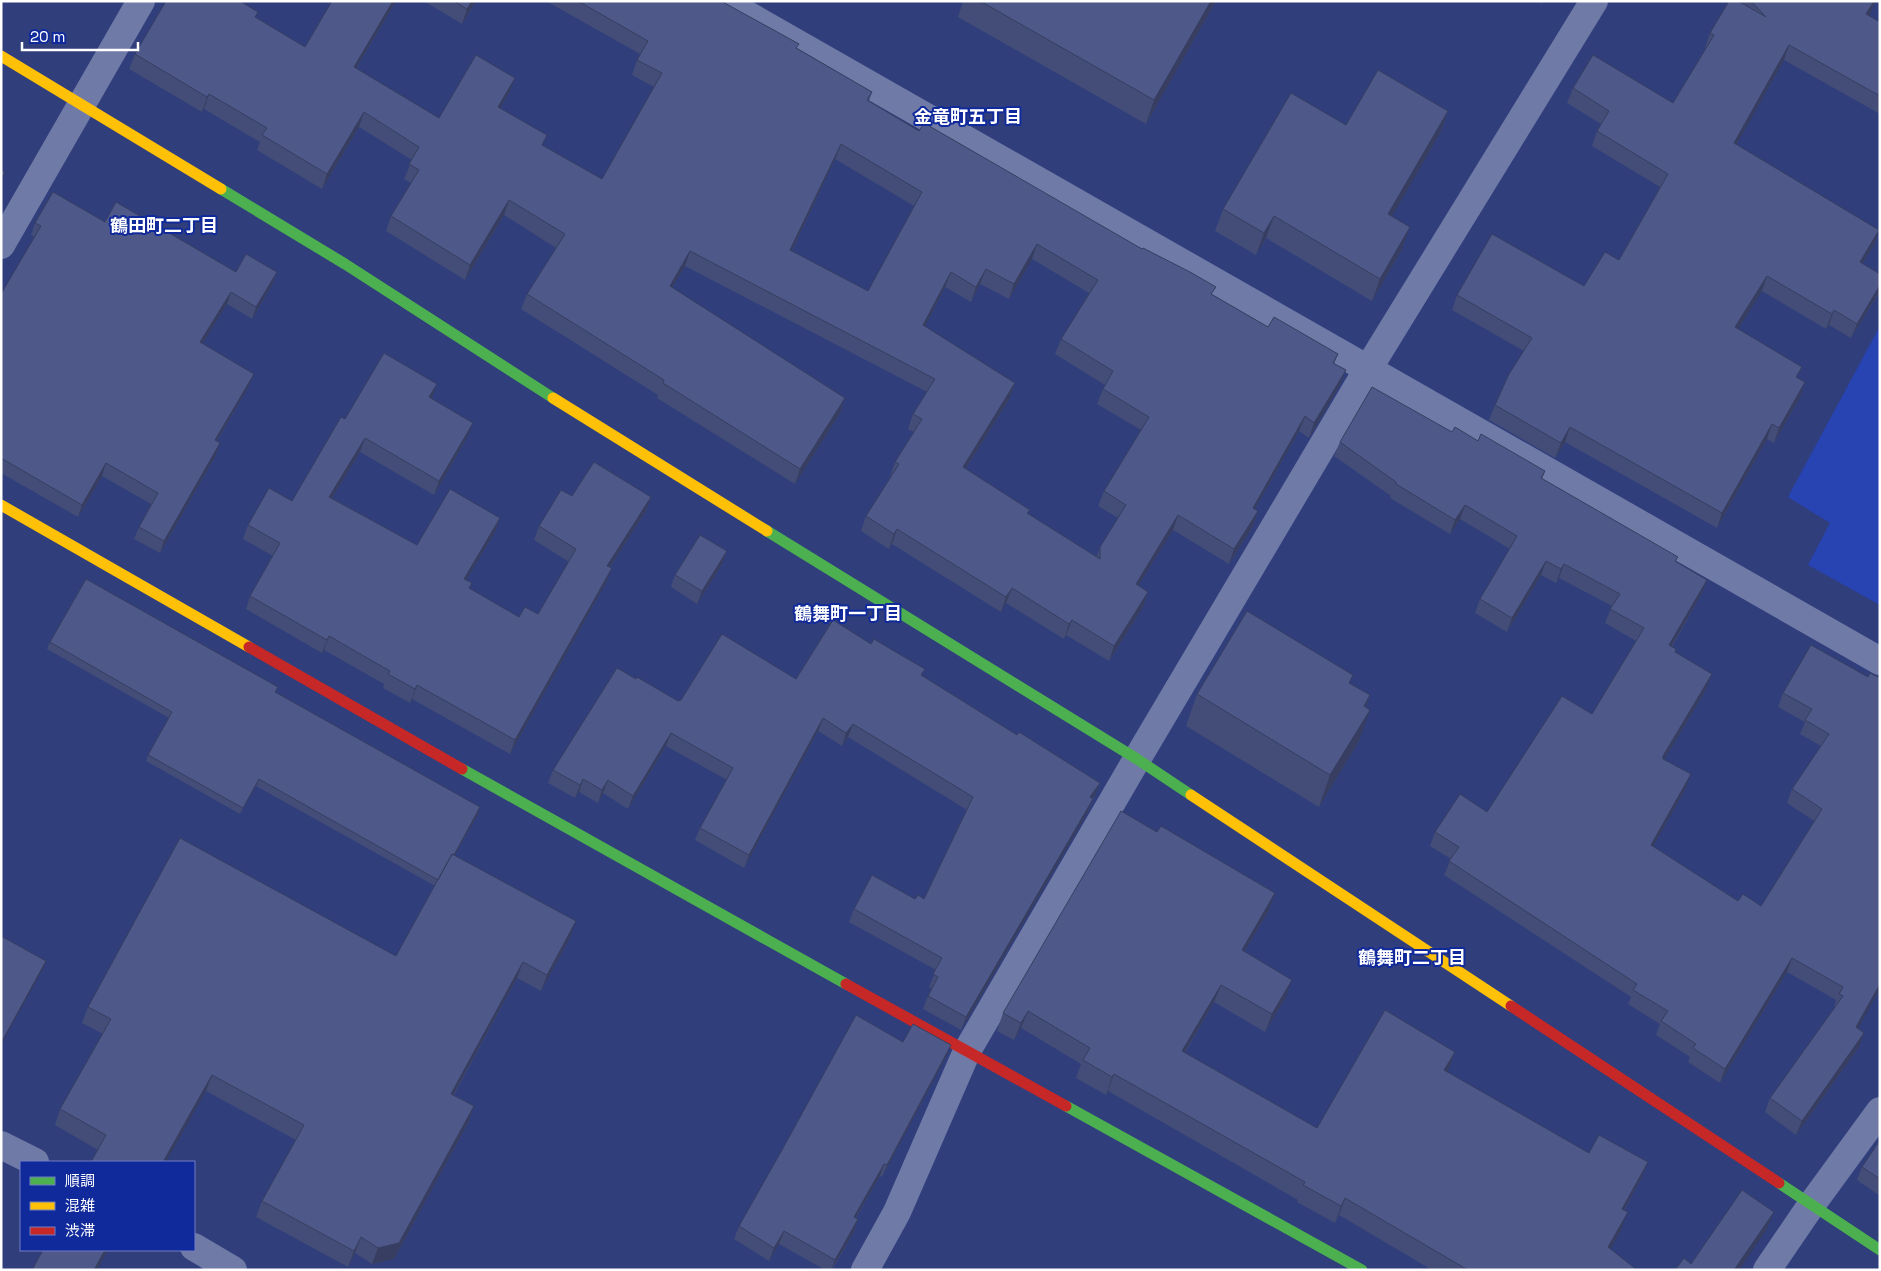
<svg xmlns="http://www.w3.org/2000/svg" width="1881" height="1271" viewBox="0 0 1881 1271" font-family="'Space Grotesk','Noto Sans JP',sans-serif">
  <rect width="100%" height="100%" fill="#303e7c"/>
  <path fill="#2843b2" d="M 1880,326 L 1880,605 L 1808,565 L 1830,523 L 1788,497 Z"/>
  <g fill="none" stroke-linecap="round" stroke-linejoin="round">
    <path stroke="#707aa6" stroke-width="28" d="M 723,1 L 1880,661
      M 1,245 L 141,1
      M 1,1145 L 35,1162
      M 194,1247 L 233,1270
      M 865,1270 L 897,1212 L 967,1051 L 1137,759 L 1368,369 L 1594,1
      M 1767,1270 L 1812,1204 L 1880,1111"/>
    <path stroke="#4caf50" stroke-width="11" d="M 221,189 L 345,264 L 553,398
      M 767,531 L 1137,759 L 1191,795
      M 462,769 L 846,984
      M 1066,1106 L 1362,1270
      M 1779,1183 L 1880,1250"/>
    <path stroke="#ffc107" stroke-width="11" d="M 1,56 L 221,189
      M 553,398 L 767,531
      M 1,505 L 249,647
      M 1191,795 L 1511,1006"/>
    <path stroke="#c62828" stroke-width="11" d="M 249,647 L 462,769
      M 846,984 L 1066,1106
      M 1511,1006 L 1779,1183"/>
  </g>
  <path fill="#434d77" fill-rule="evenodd" d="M 332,1 L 396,1 L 356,69 L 439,118 L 515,78 L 509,93 L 500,108 L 543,146 L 602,179 L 654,87 L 632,75 L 637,60 L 640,54 L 546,1 L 721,1 L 797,48 L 872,92 L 869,101 L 919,131 L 1213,295 L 1268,327 L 1338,354 L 1334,364 L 1346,370 L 1340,385 L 1309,438 L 1299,431 L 1255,509 L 1258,511 L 1253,526 L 1229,564 L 1173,530 L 1138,585 L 1148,592 L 1143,607 L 1109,661 L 1066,635 L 1064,639 L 1006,603 L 1001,612 L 892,544 L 889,549 L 861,531 L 866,516 L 891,477 L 890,477 L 895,462 L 914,432 L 908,429 L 913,414 L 927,392 L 685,266 L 672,288 L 845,398 L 840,413 L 795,484 L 657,398 L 658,395 L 521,309 L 527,294 L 556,248 L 504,215 L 465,280 L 386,231 L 391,216 L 411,183 L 404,179 L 412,160 L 359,127 L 322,189 L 257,150 L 260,142 L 204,109 L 202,112 L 129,69 L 135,54 L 256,18 L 305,47 ZM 835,159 L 914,206 L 868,291 L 792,251 ZM 1032,259 L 1089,293 L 1061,339 L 1055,354 L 1105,385 L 1103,389 L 1097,404 L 1141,430 L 1104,491 L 1098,506 L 1118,518 L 1100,547 L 1096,557 L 1028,514 L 966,468 L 1010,398 L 925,326 L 945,287 L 971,302 L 980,284 L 1009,299 Z
    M 424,1 L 476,1 L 462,24 Z
    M 963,1 L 1216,1 L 1146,124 L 958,17 Z
    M 1537,1 L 1543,1 L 1542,4 Z
    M 1729,1 L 1875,1 L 1869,16 L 1880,22 L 1880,114 L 1784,60 L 1736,144 L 1874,245 L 1862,264 L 1880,274 L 1880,291 L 1851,338 L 1829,325 L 1826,329 L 1762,291 L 1738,328 L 1798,378 L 1805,382 L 1800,397 L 1774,443 L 1767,439 L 1717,528 L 1565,442 L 1555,458 L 1489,420 L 1495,405 L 1524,351 L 1452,310 L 1457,295 L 1584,286 L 1619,260 L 1660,187 L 1592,146 L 1597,131 L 1601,124 L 1567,103 L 1573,88 L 1673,103 L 1706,48 L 1705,48 L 1710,33 Z
    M 1448,111 L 1440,133 L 1391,217 L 1402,249 L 1372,301 L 1266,238 L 1256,255 L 1215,231 L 1223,209 L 1346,125 Z
    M 105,222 L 236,272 L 277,272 L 272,285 L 252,319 L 227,304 L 202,343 L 249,386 L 217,441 L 216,455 L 160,553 L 134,539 L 139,527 L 151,504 L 102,476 L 78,517 L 1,473 L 1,294 L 34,237 L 31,235 L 35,223 Z
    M 432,399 L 468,436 L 434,495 L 360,452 L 332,498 L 417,545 L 500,518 L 495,532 L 466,580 L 470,589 L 519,617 L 538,614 L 569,562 L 534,540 L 539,526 L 572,496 L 651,497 L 646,511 L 610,567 L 607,581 L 510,754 L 412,699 L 410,703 L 383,688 L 384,684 L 324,650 L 322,653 L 246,609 L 250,596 L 273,556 L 243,539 L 248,525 L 292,501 L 345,419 Z
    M 1452,432 L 1478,441 L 1545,471 L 1542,479 L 1676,562 L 1707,580 L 1702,593 L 1672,647 L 1675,652 L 1707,688 L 1664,760 L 1686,788 L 1653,846 L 1738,901 L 1761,906 L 1814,821 L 1787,803 L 1792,789 L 1821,746 L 1800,734 L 1805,722 L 1778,707 L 1783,693 L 1868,677 L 1858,1028 L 1864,1033 L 1859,1047 L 1796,1135 L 1765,1112 L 1770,1098 L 1834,1008 L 1836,1000 L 1787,972 L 1720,1083 L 1688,1062 L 1690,1057 L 1656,1035 L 1660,1024 L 1628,1004 L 1631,997 L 1444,875 L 1451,859 L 1430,846 L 1435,832 L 1487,812 L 1592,714 L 1636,641 L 1605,623 L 1612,606 L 1559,578 L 1556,583 L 1541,575 L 1507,632 L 1475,613 L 1480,599 L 1510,549 L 1460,519 L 1450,534 L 1390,498 L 1391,496 L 1334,456 L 1340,442 Z
    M 722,564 L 697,604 L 671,587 L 675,575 Z
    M 50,642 L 276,692 L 478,814 L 455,855 L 570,938 L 541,991 L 517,978 L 454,1095 L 474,1106 L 468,1123 L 394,1259 L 372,1264 L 355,1253 L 348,1267 L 256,1217 L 262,1201 L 296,1140 L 206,1091 L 98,1150 L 55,1125 L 60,1109 L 103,1034 L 82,1023 L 88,1007 L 396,956 L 435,886 L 256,786 L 240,814 L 146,761 L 148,755 L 169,718 L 47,649 Z
    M 922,676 L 1017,735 L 1100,783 L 1088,812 L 961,1030 L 923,1009 L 928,996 L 932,989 L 929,987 L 936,970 L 849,922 L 854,909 L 915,899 L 924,899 L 967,810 L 848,737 L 842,746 L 818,731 L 744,868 L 695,840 L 700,828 L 727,780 L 666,746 L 628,809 L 603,793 L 598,803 L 579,792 L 575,798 L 548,783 L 553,770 L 636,679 L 678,701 L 796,679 Z
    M 1350,684 L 1370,695 L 1366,707 L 1359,741 L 1319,807 L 1186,726 L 1197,694 Z
    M 1269,910 L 1244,952 L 1286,997 L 1265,1032 L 1214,1002 L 1185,1053 L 1317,1128 L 1455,1052 L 1447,1072 L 1589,1153 L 1648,1162 L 1641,1179 L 1624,1211 L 1621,1230 L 1610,1249 L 1637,1270 L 1432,1270 L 1339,1215 L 1335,1223 L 1297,1202 L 1298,1200 L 1108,1091 L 1106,1095 L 1076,1078 L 1081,1064 L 1021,1028 L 1014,1040 L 997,1031 L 1003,1013 Z
    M 903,1042 L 946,1057 L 882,1177 L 880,1176 L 856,1218 L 858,1219 L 854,1232 L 832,1270 L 825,1270 L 779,1244 L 769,1261 L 734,1239 L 739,1226 Z
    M 1880,1140 L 1880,1196 L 1857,1180 L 1862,1167 Z"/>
  <path fill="#373e61" d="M 393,1 L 396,1 L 348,82 L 354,67 Z
    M 472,1 L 476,1 L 462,24 L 467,9 Z
    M 1211,1 L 1216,1 L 1146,124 L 1154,100 Z
    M 1875,1 L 1870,15 L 1861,29 L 1866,14 Z
    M 1789,45 L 1784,60 L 1729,158 L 1734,143 Z
    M 515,78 L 509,93 L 492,122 L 498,107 Z
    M 209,94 L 204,109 L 202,112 L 207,97 Z
    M 1448,111 L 1440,133 L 1380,237 L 1388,214 Z
    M 364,112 L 359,127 L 322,189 L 327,174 Z
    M 841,144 L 835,159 L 785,265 L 790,250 Z
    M 509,200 L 504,215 L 465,280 L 470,265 Z
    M 1274,216 L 1266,238 L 1256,255 L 1264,233 Z
    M 1410,227 L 1402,249 L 1372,301 L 1380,279 Z
    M 1879,230 L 1874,245 L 1854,277 L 1860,262 Z
    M 1037,244 L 1032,259 L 1009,299 L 1014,284 Z
    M 690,251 L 685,266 L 664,301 L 670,286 Z
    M 986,269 L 980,284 L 971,302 L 976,287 Z
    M 277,272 L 272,285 L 252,319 L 256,307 Z
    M 951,272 L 945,287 L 918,340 L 923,325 Z
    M 1767,276 L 1762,291 L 1730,342 L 1735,327 Z
    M 1880,285 L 1879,292 L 1851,338 L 1857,324 Z
    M 231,292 L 227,304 L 196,354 L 200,342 Z
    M 1834,310 L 1829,325 L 1826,329 L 1832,314 Z
    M 1346,370 L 1340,385 L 1309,438 L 1314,423 Z
    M 254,374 L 249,386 L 210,452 L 215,440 Z
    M 1805,382 L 1800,397 L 1774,443 L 1779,428 Z
    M 1015,383 L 1010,398 L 957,482 L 963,467 Z
    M 437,384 L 432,398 L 424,411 L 429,397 Z
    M 845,398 L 840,413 L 795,484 L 800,469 Z
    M 1305,416 L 1299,431 L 1247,523 L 1253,508 Z
    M 473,423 L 468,436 L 434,495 L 439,481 Z
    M 1772,424 L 1767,439 L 1717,528 L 1722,513 Z
    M 1570,427 L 1565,442 L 1555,458 L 1561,443 Z
    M 365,438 L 360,452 L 324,511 L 329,497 Z
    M 220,443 L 216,455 L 160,553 L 164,541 Z
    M 106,463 L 102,476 L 78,517 L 82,505 Z
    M 651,497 L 646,511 L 602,579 L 607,566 Z
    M 1465,505 L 1460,519 L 1450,534 L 1455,520 Z
    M 1258,511 L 1253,526 L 1229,564 L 1234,549 Z
    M 1178,515 L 1173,530 L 1130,599 L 1136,584 Z
    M 500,518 L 495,532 L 459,592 L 464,579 Z
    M 897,529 L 892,544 L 889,549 L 894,534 Z
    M 727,551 L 722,564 L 697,604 L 702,591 Z
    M 1546,561 L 1541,575 L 1507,632 L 1512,618 Z
    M 1564,564 L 1559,578 L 1556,583 L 1561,569 Z
    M 612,568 L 607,581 L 510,754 L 515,740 Z
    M 1707,580 L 1702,593 L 1664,659 L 1669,645 Z
    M 1012,588 L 1006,603 L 1001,612 L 1006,597 Z
    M 1148,592 L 1143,607 L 1109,661 L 1114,646 Z
    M 1072,620 L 1066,635 L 1064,639 L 1069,624 Z
    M 329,636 L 324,650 L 322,653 L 327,640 Z
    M 1712,674 L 1707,688 L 1658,770 L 1663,756 Z
    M 417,685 L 412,699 L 410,703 L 415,689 Z
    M 1370,695 L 1359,726 L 1364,706 Z
    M 1370,710 L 1359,741 L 1319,807 L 1330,775 Z
    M 823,718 L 818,731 L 744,868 L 749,855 Z
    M 853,724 L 848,737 L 842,746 L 846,733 Z
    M 671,733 L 666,746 L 628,809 L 633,796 Z
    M 1691,774 L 1686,788 L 1646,859 L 1651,845 Z
    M 259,779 L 256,786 L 240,814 L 243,808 Z
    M 583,779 L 579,792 L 575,798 L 580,785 Z
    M 608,780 L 603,793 L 598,803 L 602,790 Z
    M 1100,783 L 1095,795 L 1086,810 L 1090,797 Z
    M 1093,799 L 1088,812 L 961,1030 L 966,1017 Z
    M 480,807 L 478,814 L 437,887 L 439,881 Z
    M 1275,893 L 1269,910 L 1235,967 L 1242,950 Z
    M 576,921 L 570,938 L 541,991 L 547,975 Z
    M 1792,958 L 1787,972 L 1720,1083 L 1725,1069 Z
    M 46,961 L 44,967 L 1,1045 L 1,1043 Z
    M 523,962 L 517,978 L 445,1110 L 451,1094 Z
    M 1292,980 L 1286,997 L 1265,1032 L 1272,1014 Z
    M 1880,984 L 1880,989 L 1851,1041 L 1856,1027 Z
    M 1221,985 L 1214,1002 L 1175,1069 L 1182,1051 Z
    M 1028,1011 L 1021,1028 L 1014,1040 L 1021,1023 Z
    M 1864,1033 L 1859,1047 L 1796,1135 L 1802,1121 Z
    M 951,1045 L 946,1057 L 882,1177 L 887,1165 Z
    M 1455,1052 L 1449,1069 L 1438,1088 L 1444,1070 Z
    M 1114,1074 L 1108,1091 L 1106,1095 L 1112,1077 Z
    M 212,1075 L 206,1091 L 166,1162 L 163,1162 Z
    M 474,1106 L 468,1123 L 394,1259 L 372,1264 L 378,1248 Z
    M 1648,1162 L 1641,1179 L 1615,1226 L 1622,1209 Z
    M 884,1164 L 880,1176 L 849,1229 L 854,1217 Z
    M 1345,1198 L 1339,1215 L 1335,1223 L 1341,1206 Z
    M 1628,1212 L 1621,1230 L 1602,1265 L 1608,1247 Z
    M 1774,1212 L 1767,1229 L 1739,1270 L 1734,1270 Z
    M 858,1219 L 854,1232 L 831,1270 L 835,1260 Z
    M 784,1231 L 779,1244 L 769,1261 L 774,1248 Z
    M 361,1237 L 355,1253 L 348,1267 L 354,1251 Z
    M 105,1250 L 108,1250 L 97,1270 L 94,1270 Z"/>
  <path fill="#4e598a" stroke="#373e61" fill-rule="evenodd" d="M 166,1 L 240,1 L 258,12 L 255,17 L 305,47 L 332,1 L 393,1 L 354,67 L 439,118 L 476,55 L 515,78 L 498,107 L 547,135 L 542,145 L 602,179 L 662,73 L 637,60 L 648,41 L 578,1 L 721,1 L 799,44 L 796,48 L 872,92 L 867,100 L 919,131 L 924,123 L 1142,249 L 1143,248 L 1190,272 L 1216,287 L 1211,294 L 1268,327 L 1274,317 L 1338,354 L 1333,363 L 1346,370 L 1314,423 L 1305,416 L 1253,508 L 1258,511 L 1234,549 L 1178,515 L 1136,584 L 1148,592 L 1114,646 L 1072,620 L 1069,624 L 1012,588 L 1006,597 L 897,529 L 894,534 L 866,516 L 899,464 L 895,462 L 922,419 L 913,414 L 935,379 L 690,251 L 670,286 L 845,398 L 800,469 L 663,383 L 664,380 L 527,294 L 565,234 L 509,200 L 470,265 L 391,216 L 419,170 L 409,164 L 419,147 L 364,112 L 327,174 L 262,135 L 267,128 L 209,94 L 207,97 L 135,54 ZM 841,144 L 922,192 L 868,291 L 790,250 ZM 1037,244 L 1098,280 L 1061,339 L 1113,371 L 1103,389 L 1149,417 L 1104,491 L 1126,505 L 1100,547 L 1100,559 L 1027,513 L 1030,510 L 963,467 L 1015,383 L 923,325 L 951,272 L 976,287 L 986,269 L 1014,284 Z
    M 454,1 L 472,1 L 467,9 Z
    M 980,1 L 1211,1 L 1154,100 Z
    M 1729,1 L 1738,1 L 1766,17 L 1751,1 L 1874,1 L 1866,14 L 1880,22 L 1880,96 L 1789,45 L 1734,143 L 1879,230 L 1860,262 L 1880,274 L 1880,285 L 1857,324 L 1834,310 L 1832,314 L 1767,276 L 1735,327 L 1802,367 L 1796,377 L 1805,382 L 1779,428 L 1772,424 L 1722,513 L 1570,427 L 1561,443 L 1495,405 L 1509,374 L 1532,338 L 1457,295 L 1492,234 L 1584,286 L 1605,252 L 1619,260 L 1668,174 L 1597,131 L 1609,111 L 1573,88 L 1593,55 L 1673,103 L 1714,35 L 1710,33 Z
    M 1378,70 L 1448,111 L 1388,214 L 1410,227 L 1380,279 L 1274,216 L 1264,233 L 1223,209 L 1291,93 L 1346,125 Z
    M 1,170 L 5,172 L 1,179 Z
    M 53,192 L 105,222 L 116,202 L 236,272 L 246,254 L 277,272 L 256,307 L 231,292 L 200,342 L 254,374 L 215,440 L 220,443 L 164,541 L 139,527 L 158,493 L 106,463 L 82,505 L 1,458 L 1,294 L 41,226 L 35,223 Z
    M 384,353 L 437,384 L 429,397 L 473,423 L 439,481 L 365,438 L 329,497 L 417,545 L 450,489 L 500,518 L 464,579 L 472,583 L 469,588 L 519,617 L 525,607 L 538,614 L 576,549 L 539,526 L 561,490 L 572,496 L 594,462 L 651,497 L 607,566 L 612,568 L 515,740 L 417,685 L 415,689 L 388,674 L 390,671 L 329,636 L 327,640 L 250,596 L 280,543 L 248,525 L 269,488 L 292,501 L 341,417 L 345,419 Z
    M 1372,387 L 1452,432 L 1455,427 L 1478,441 L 1481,434 L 1545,471 L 1541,478 L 1678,557 L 1675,561 L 1707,580 L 1669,645 L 1676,649 L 1675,652 L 1712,674 L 1663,756 L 1663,759 L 1691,774 L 1651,845 L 1738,901 L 1743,894 L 1761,906 L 1822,809 L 1792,789 L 1829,734 L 1805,720 L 1812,709 L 1783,693 L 1811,645 L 1868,677 L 1870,673 L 1880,678 L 1880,984 L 1856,1027 L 1864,1033 L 1802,1121 L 1770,1098 L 1843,996 L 1839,994 L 1843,987 L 1792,958 L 1725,1069 L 1693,1048 L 1696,1044 L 1661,1021 L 1668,1011 L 1633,990 L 1637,984 L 1449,861 L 1459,847 L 1435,832 L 1460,794 L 1487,812 L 1562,696 L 1592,714 L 1644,628 L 1610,609 L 1620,594 L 1564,564 L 1561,569 L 1546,561 L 1512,618 L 1480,599 L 1517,536 L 1465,505 L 1455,520 L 1396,484 L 1396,482 L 1340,442 Z
    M 700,535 L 727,551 L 702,591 L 675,575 Z
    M 86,579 L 278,687 L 275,692 L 480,807 L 454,855 L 452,854 L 438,880 L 259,779 L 243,808 L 148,755 L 172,712 L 50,642 Z
    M 1247,611 L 1353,675 L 1349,683 L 1370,695 L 1364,706 L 1370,710 L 1330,775 L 1197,694 Z
    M 833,620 L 871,644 L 874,639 L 899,654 L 925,669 L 921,675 L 1017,735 L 1019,732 L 1100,783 L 1090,797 L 1093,799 L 966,1017 L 928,996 L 938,977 L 933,974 L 942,958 L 854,909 L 872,875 L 915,899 L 918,895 L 924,899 L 973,797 L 853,724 L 846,733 L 823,718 L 749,855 L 700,828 L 733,768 L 671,733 L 633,796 L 608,780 L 602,790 L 583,779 L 580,785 L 553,770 L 617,668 L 636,679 L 637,677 L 678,701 L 681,700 L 722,634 L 796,679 Z
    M 1121,811 L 1157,832 L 1161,826 L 1275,893 L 1242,950 L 1292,980 L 1272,1014 L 1221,985 L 1182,1051 L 1317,1128 L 1385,1010 L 1455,1052 L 1444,1070 L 1589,1153 L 1599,1135 L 1648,1162 L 1622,1209 L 1628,1212 L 1608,1247 L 1637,1270 L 1468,1270 L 1345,1198 L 1341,1206 L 1303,1185 L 1305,1182 L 1114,1074 L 1112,1077 L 1083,1060 L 1090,1048 L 1028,1011 L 1021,1023 L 1003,1013 Z
    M 180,838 L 396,956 L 452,854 L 576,921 L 547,975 L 523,962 L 451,1094 L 474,1106 L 399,1243 L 378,1248 L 361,1237 L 354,1251 L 262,1201 L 304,1125 L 212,1075 L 163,1162 L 91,1162 L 106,1135 L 60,1109 L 111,1019 L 88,1007 Z
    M 1,936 L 46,961 L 1,1043 Z
    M 856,1015 L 903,1042 L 913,1024 L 951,1045 L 887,1165 L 884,1164 L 854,1217 L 858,1219 L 835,1260 L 784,1231 L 774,1248 L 739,1226 L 782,1150 Z
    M 1880,1140 L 1880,1179 L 1862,1167 Z
    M 1742,1190 L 1774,1212 L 1734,1270 L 1675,1270 L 1684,1258 L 1691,1264 Z
    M 43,1250 L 105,1250 L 94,1270 L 32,1270 Z"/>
  <g text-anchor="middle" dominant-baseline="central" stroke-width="4" stroke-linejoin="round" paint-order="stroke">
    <g font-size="18" font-weight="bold" fill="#fff" stroke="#112a9b">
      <text x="968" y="116">金竜町五丁目</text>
      <text x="164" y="225">鶴田町二丁目</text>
      <text x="848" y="613">鶴舞町一丁目</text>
      <text x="1412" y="957">鶴舞町二丁目</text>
    </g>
  </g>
  <rect width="1881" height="1271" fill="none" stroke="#ffffff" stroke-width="5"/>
  <rect x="20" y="1161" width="175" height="90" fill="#112a9b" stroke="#707fc3"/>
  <rect x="30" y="1177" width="25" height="8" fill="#4caf50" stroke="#707fc3"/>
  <text x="65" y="1186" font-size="15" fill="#ffffff">順調</text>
  <rect x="30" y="1202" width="25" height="8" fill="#ffc107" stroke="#707fc3"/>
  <text x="65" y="1211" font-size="15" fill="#ffffff">混雑</text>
  <rect x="30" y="1227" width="25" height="8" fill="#c62828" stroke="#707fc3"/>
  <text x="65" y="1236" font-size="15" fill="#ffffff">渋滞</text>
  <path d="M22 42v8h116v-8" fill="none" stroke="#ffffff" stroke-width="2.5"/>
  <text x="30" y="42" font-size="15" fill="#ffffff" stroke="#112a9b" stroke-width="4" paint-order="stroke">20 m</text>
</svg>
